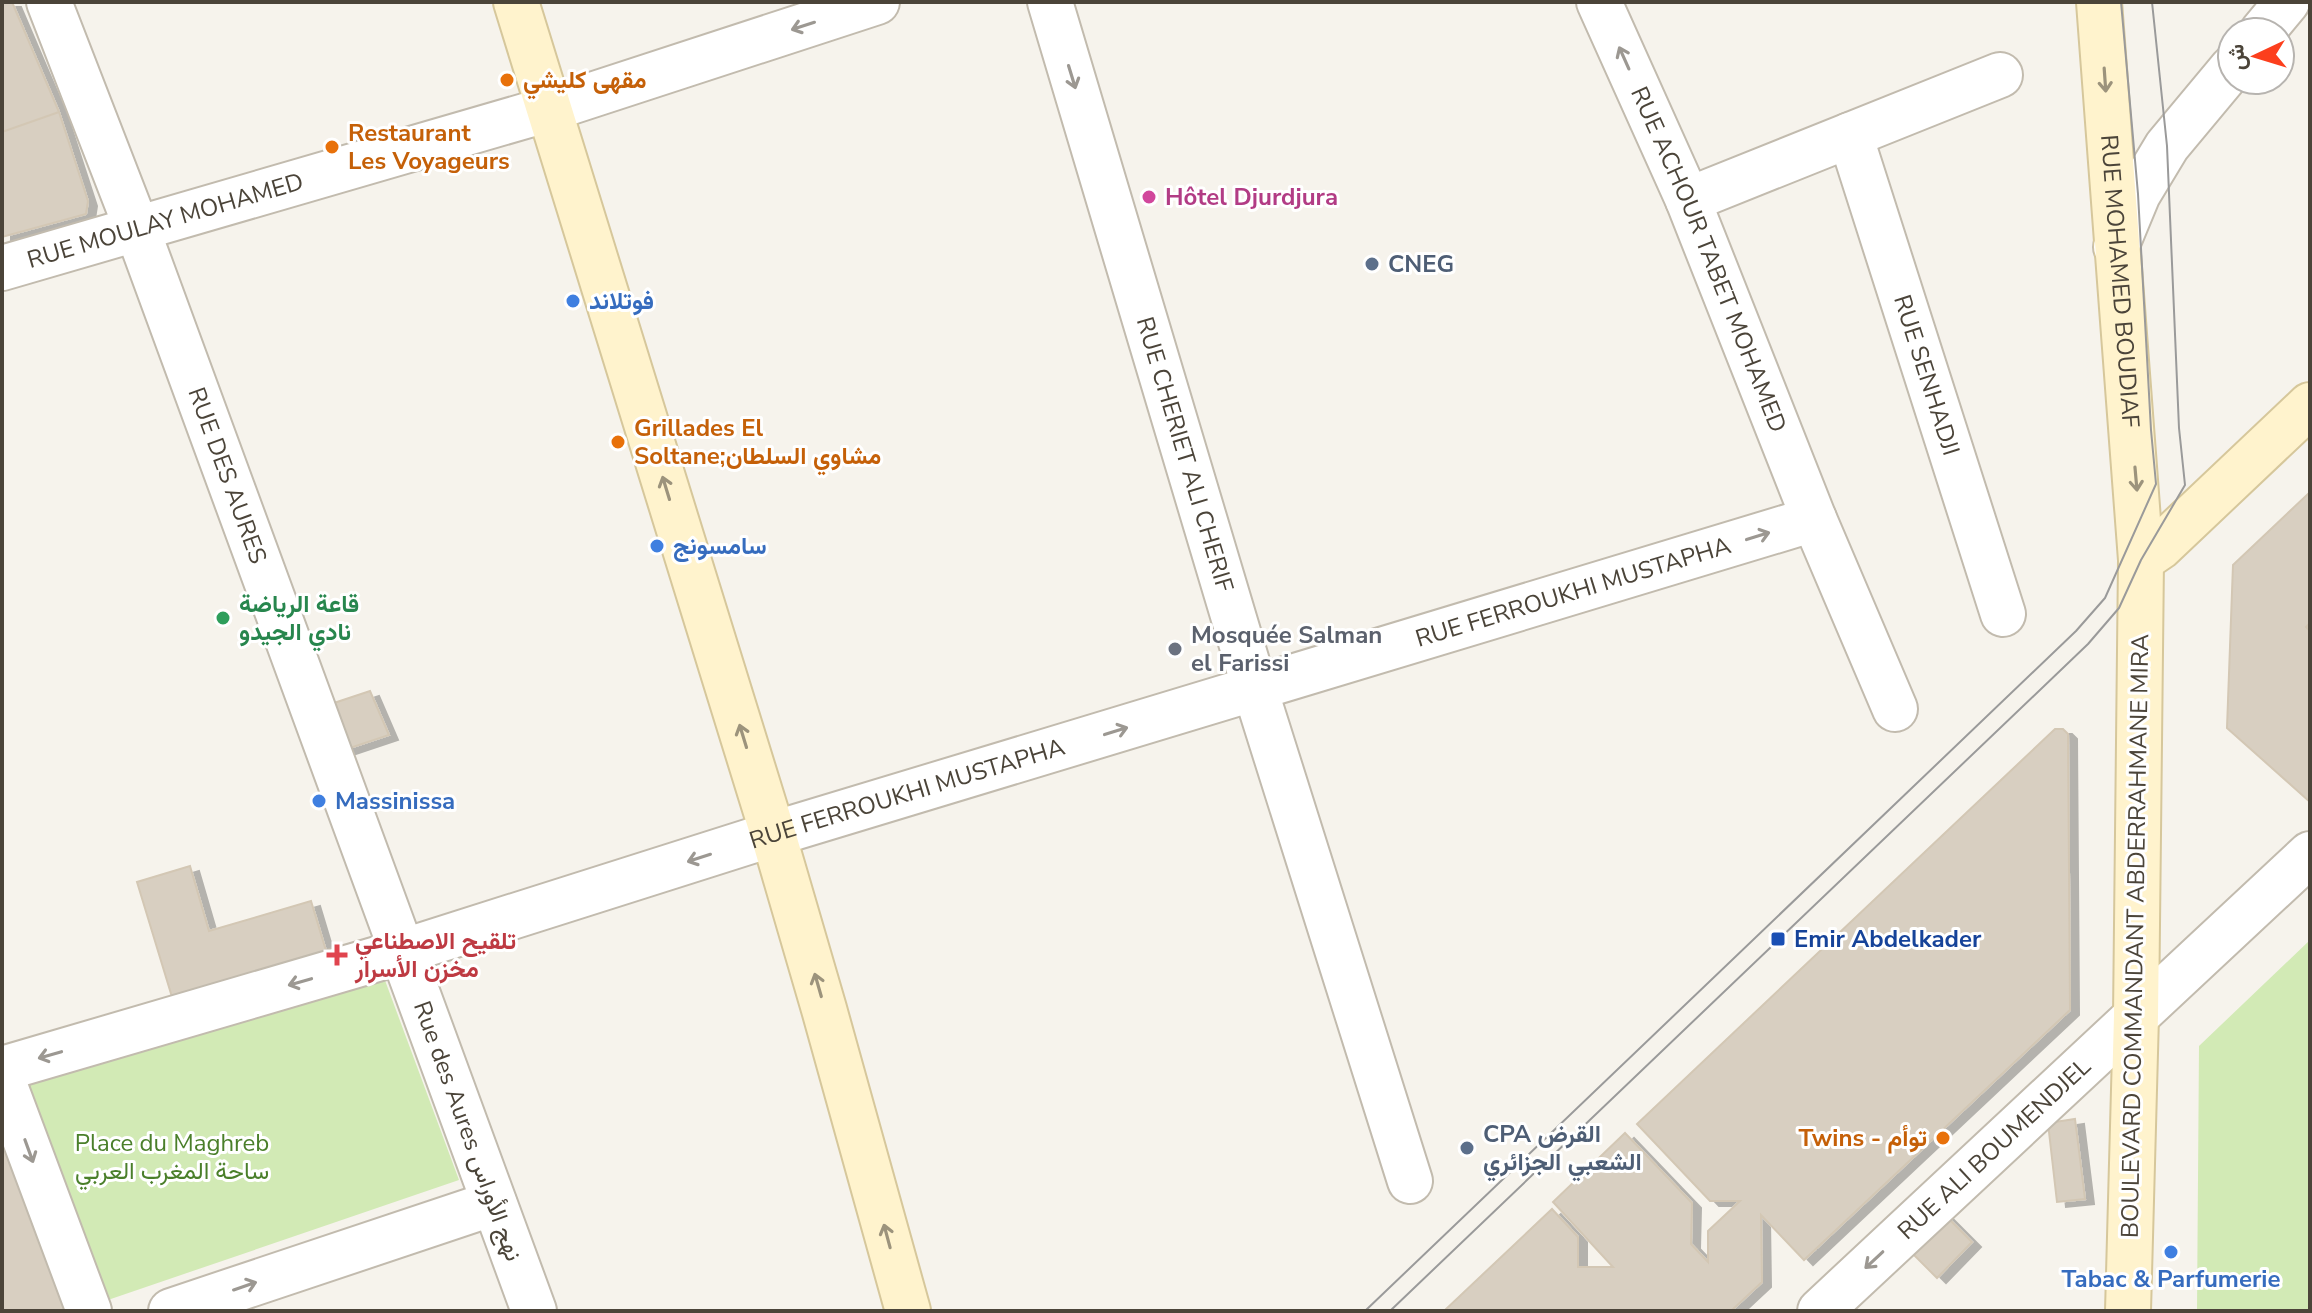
<svg xmlns="http://www.w3.org/2000/svg" width="2312" height="1313" viewBox="0 0 2312 1313" font-family="'Nunito Sans',Vazirmatn,sans-serif">
  <defs>
    <filter id="shadow"><feDropShadow dx="9" dy="5" stdDeviation="0" flood-color="#0004"/></filter>
  </defs>
  <rect width="100%" height="100%" fill="#f6f3ec"/>
  <path fill="#d2eab5" d="M 2310,940 L 2310,1311 L 2197,1311 L 2199,1046 Z
    M 383,975 L 459,1180 L 105,1301 L 20,1082 Z"/>
  <path fill="#d8cfc1" stroke="#d3c7b4" stroke-width="2" filter="url(#shadow)" d="M 2,2 L 12,2 L 59,112 L 2,132 Z
    M 59,112 L 88,201 L 86,214 L 2,237 L 2,132 Z
    M 2310,492 L 2310,623 L 2306,627 L 2310,631 L 2310,802 L 2227,728 L 2233,565 Z
    M 370,691 L 389,735 L 332,754 L 316,709 Z
    M 2055,729 L 2063,729 L 2068,734 L 2070,1010 L 1804,1260 L 1761,1215 L 1762,1282 L 1731,1311 L 1444,1311 L 1552,1209 L 1578,1237 L 1578,1267 L 1613,1267 L 1553,1202 L 1625,1133 L 1692,1203 L 1691,1244 L 1708,1262 L 1708,1231 L 1740,1201 L 1710,1201 L 1637,1124 Z
    M 190,866 L 209,931 L 311,901 L 333,974 L 179,1020 L 137,882 Z
    M 2075,1119 L 2085,1199 L 2057,1202 L 2048,1123 Z
    M 2,1141 L 67,1311 L 2,1311 Z
    M 1944,1214 L 1972,1242 L 1937,1278 L 1908,1249 Z"/>
  <g fill="none" stroke-linecap="round" stroke-linejoin="round">
    <defs>
      <g id="minor">
        <path id="s1" d="M 49,2 L 137,229 L 534,1311"/>
        <path id="s2" d="M 1050,2 L 1255,689 L 1410,1181"/>
        <path id="s3" d="M 1599,2 L 1688,200 L 1814,519 L 1895,709"/>
        <path d="M 2262,32 L 2287,2"/>
        <path id="s4" d="M 1850,135 L 2003,614"/>
        <path d="M 1688,200 L 2000,75"/>
        <path d="M 2116,247 L 2138,194 L 2167,146 L 2232,68"/>
        <path id="s5" d="M 2,268 L 549,109 L 877,2"/>
        <path id="s6" d="M 2,1069 L 401,952 L 773,834 L 1814,519"/>
        <path d="M 171,1311 L 494,1203"/>
        <path id="s7" d="M 1820,1311 L 2310,854"/>
      </g>
      <path id="tertiary" d="M 2,1078 L 89,1311"/>
      <g id="secondary">
        <path d="M 516,2 L 773,834 L 824,1009 L 908,1311"/>
        <path id="s8" d="M 2099,2 L 2141,560 L 2136,1016 L 2128,1311"/>
        <path d="M 2141,560 L 2160,547 L 2310,405"/>
      </g>
    </defs>
    <use href="#minor" stroke="#c2bbae" stroke-width="48"/>
    <use href="#tertiary" stroke="#c2bbae" stroke-width="48"/>
    <use href="#secondary" stroke="#d6c79b" stroke-width="48"/>
    <use href="#minor" stroke="#fff" stroke-width="44"/>
    <use href="#tertiary" stroke="#fff" stroke-width="44"/>
    <use href="#secondary" stroke="#fff3cd" stroke-width="44"/>
    <path stroke="#9a9a9a" stroke-width="2" d="M 1365,1311 L 2076,631 L 2105,598 L 2156,484 L 2151,430 L 2138,194 L 2121,2
      M 1390,1311 L 2088,644 L 2119,608 L 2141,560 L 2185,485 L 2179,428 L 2167,146 L 2152,2"/>
  </g>
  <defs><path id="oneway-shaft" d="M-6 0H5M1.5-3L5.5 0L1.5 3" fill="none" stroke-width="1.6" stroke-linecap="round" stroke-linejoin="round" transform="scale(2)"/></defs>
  <g stroke="#9c9892">
    <use href="#oneway-shaft" transform="translate(803 26) rotate(162)"/>
    <use href="#oneway-shaft" transform="translate(1624 58) rotate(-114)"/>
    <use href="#oneway-shaft" transform="translate(1072 77) rotate(73)"/>
    <use href="#oneway-shaft" transform="translate(1758 536) rotate(-17)"/>
    <use href="#oneway-shaft" transform="translate(1116 731) rotate(-17)"/>
    <use href="#oneway-shaft" transform="translate(699 858) rotate(162)"/>
    <use href="#oneway-shaft" transform="translate(300 982) rotate(164)"/>
    <use href="#oneway-shaft" transform="translate(50 1055) rotate(164)"/>
    <use href="#oneway-shaft" transform="translate(29 1151) rotate(70)"/>
    <use href="#oneway-shaft" transform="translate(1874 1260) rotate(137)"/>
    <use href="#oneway-shaft" transform="translate(245 1286) rotate(-19)"/>
  </g>
  <g stroke="#9c937c">
    <use href="#oneway-shaft" transform="translate(2105 80) rotate(86)"/>
    <use href="#oneway-shaft" transform="translate(2136 479) rotate(85)"/>
    <use href="#oneway-shaft" transform="translate(666 488) rotate(-107)"/>
    <use href="#oneway-shaft" transform="translate(743 736) rotate(-107)"/>
    <use href="#oneway-shaft" transform="translate(818 985) rotate(-106)"/>
    <use href="#oneway-shaft" transform="translate(887 1236) rotate(-105)"/>
  </g>
  <g fill="#e8710a" stroke="#fff" stroke-width="3">
    <circle cx="507" cy="80" r="8"/>
    <circle cx="332" cy="147" r="8"/>
    <circle cx="618" cy="442" r="8"/>
    <circle cx="1943" cy="1138" r="8"/>
  </g>
  <circle fill="#d1479c" stroke="#fff" stroke-width="3" cx="1149" cy="197" r="8"/>
  <g fill="#5c6f8a" stroke="#fff" stroke-width="3">
    <circle cx="1372" cy="264" r="8"/>
    <circle cx="1467" cy="1148" r="8"/>
  </g>
  <g fill="#3f7fe0" stroke="#fff" stroke-width="3">
    <circle cx="573" cy="301" r="8"/>
    <circle cx="657" cy="546" r="8"/>
    <circle cx="319" cy="801" r="8"/>
    <circle cx="2171" cy="1252" r="8"/>
  </g>
  <circle fill="#2e9e5b" stroke="#fff" stroke-width="3" cx="223" cy="618" r="8"/>
  <circle fill="#6b7280" stroke="#fff" stroke-width="3" cx="1175" cy="649" r="8"/>
  <rect fill="#1a4fb4" stroke="#fff" stroke-width="3" x="1770" y="931" width="16" height="16" rx="4"/>
  <path fill="#e0444e" stroke="#fff" stroke-width="3" d="M333 943h8v8h8v8h-8v8h-8v-8h-8v-8h8z"/>
  <g text-anchor="middle" dominant-baseline="central" stroke-width="6" stroke-linejoin="round" paint-order="stroke">
    <g font-size="24" font-weight="bold" fill="#c56008" stroke="#fff" text-anchor="start">
      <text x="523" y="80">مقهى كليشي</text>
      <text x="348" y="133">Restaurant<tspan x="348" dy="28">Les Voyageurs</tspan></text>
      <text x="634" y="428">Grillades El<tspan x="634" dy="28">Soltane;مشاوي السلطان</tspan></text>
      <text x="1927" y="1138" text-anchor="end">Twins - توأم</text>
    </g>
    <g font-size="24" font-weight="bold" fill="#b23c85" stroke="#fff" text-anchor="start">
      <text x="1165" y="197">Hôtel Djurdjura</text>
    </g>
    <g font-size="24" fill="#4b4439" stroke="#fff">
      <text stroke="none"><textPath href="#s5" startOffset="170">RUE MOULAY MOHAMED</textPath></text>
      <text stroke="none"><textPath href="#s3" startOffset="280">RUE ACHOUR TABET MOHAMED</textPath></text>
      <text stroke="none"><textPath href="#s8" startOffset="280">RUE MOHAMED BOUDIAF</textPath></text>
      <text stroke="none"><textPath href="#s4" startOffset="252">RUE SENHADJI</textPath></text>
      <text stroke="none"><textPath href="#s2" startOffset="472">RUE CHERIET ALI CHERIF</textPath></text>
      <text stroke="none"><textPath href="#s1" startOffset="506">RUE DES AURES</textPath></text>
      <text stroke="none"><textPath href="#s6" startOffset="1642">RUE FERROUKHI MUSTAPHA</textPath></text>
      <text stroke="none"><textPath href="#s6" startOffset="946">RUE FERROUKHI MUSTAPHA</textPath></text>
      <text transform="translate(2135 936) rotate(-89)">BOULEVARD COMMANDANT ABDERRAHMANE MIRA</text>
      <text transform="translate(468 1131) rotate(70)">Rue des Aures نهج الأوراس</text>
      <text stroke="none"><textPath href="#s7" startOffset="238">RUE ALI BOUMENDJEL</textPath></text>
    </g>
    <g font-size="24" font-weight="bold" fill="#4e5e75" stroke="#fff" text-anchor="start">
      <text x="1388" y="264">CNEG</text>
      <text x="1483" y="1134">CPA القرض<tspan x="1483" dy="28">الشعبي الجزائري</tspan></text>
    </g>
    <g font-size="24" font-weight="bold" fill="#366cbe" stroke="#fff" text-anchor="start">
      <text x="589" y="301">فوتلاند</text>
      <text x="673" y="546">سامسونج</text>
      <text x="335" y="801">Massinissa</text>
      <text x="2171" y="1279" text-anchor="middle">Tabac &amp; Parfumerie</text>
    </g>
    <g font-size="24" font-weight="bold" fill="#27864d" stroke="#fff" text-anchor="start">
      <text x="239" y="604">قاعة الرياضة<tspan x="239" dy="28">نادي الجيدو</tspan></text>
    </g>
    <g font-size="24" font-weight="bold" fill="#5b616d" stroke="#fff" text-anchor="start">
      <text x="1191" y="635">Mosquée Salman<tspan x="1191" dy="28">el Farissi</tspan></text>
    </g>
    <g font-size="24" font-weight="bold" fill="#164399" stroke="#fff" text-anchor="start">
      <text x="1794" y="939">Emir Abdelkader</text>
    </g>
    <g font-size="24" font-weight="bold" fill="#be3a42" stroke="#fff" text-anchor="start">
      <text x="355" y="941">تلقيح الاصطناعي<tspan x="355" dy="28">مخزن الأسرار</tspan></text>
    </g>
    <g font-size="24" fill="#4a7f2a" stroke="#fff">
      <text x="172" y="1143">Place du Maghreb<tspan x="172" dy="28">ساحة المغرب العربي</tspan></text>
    </g>
  </g>
  <rect width="2312" height="1313" fill="none" stroke="#4b4439" stroke-width="8"/>
  <g transform="translate(2256 56) rotate(266)"><circle r="38" fill="#ffffff" stroke="#b7b4b0" stroke-width="2"/>
  <path d="M0-6L14 30L0 20L-14 30Z" fill="#fc3f1d"/>
  <text y="-12" font-size="22" font-weight="bold" text-anchor="middle" fill="#4b4439">ش</text>
  </g>
</svg>
